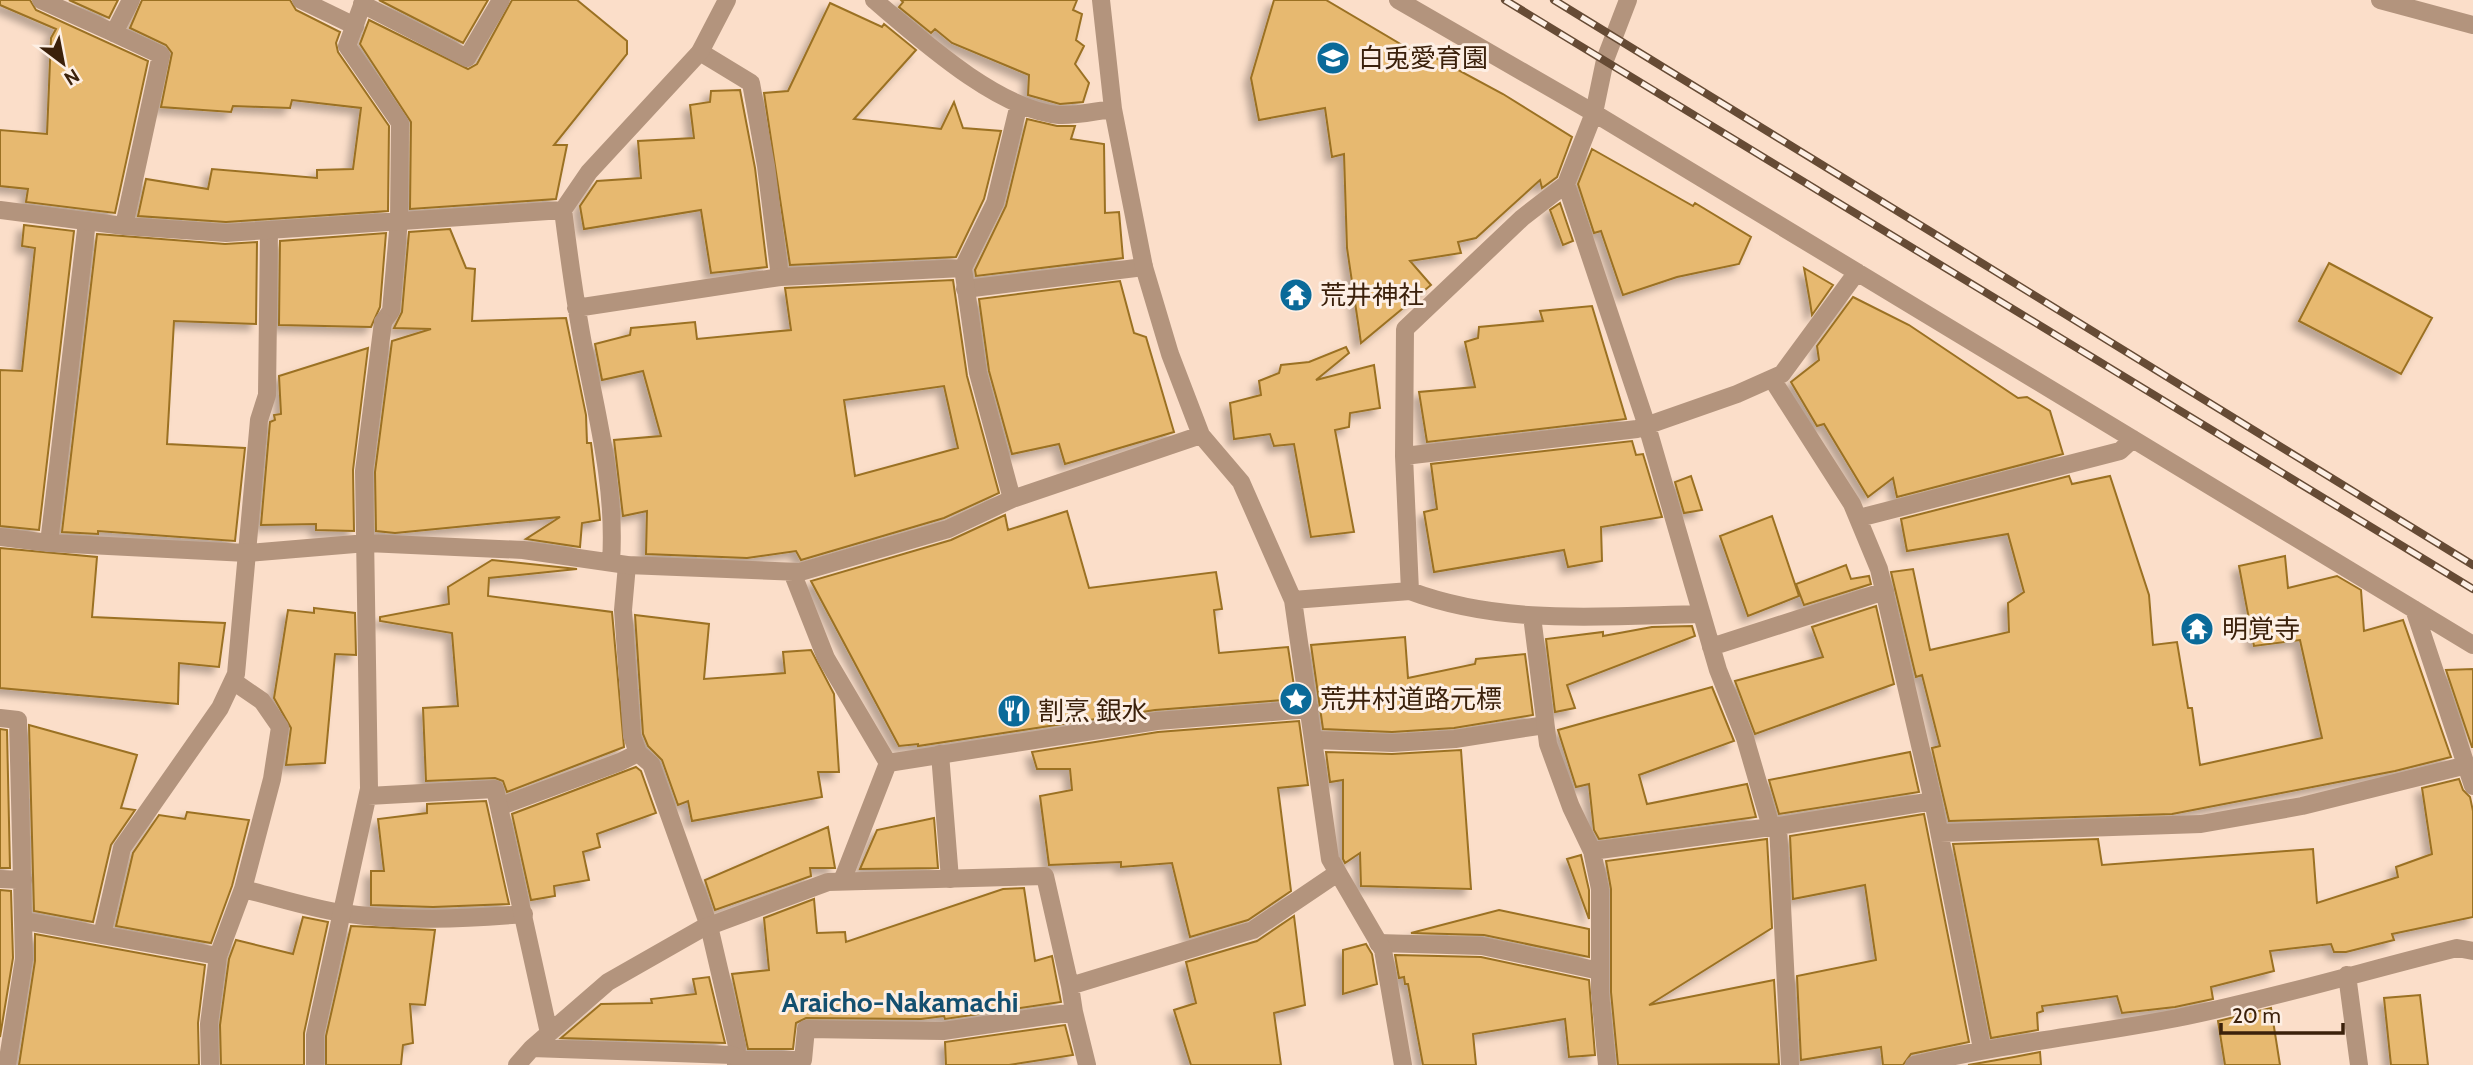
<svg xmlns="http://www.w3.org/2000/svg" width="2473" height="1065" viewBox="0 0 2473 1065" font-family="Cabin,'Noto Sans JP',sans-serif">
  <defs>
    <filter id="shadow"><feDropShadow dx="-6" dy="6" stdDeviation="3.5" flood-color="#0004"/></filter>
  </defs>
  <rect width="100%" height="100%" fill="#fbdec9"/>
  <path fill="#e7b970" stroke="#9b7124" stroke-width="2" fill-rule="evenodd" filter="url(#shadow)" d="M 0,0 L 30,0 L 36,10 L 148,61 L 115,213 L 26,202 L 28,189 L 0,186 L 0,130 L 47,134 L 51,38 L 56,29 L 0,5 Z
    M 69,0 L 118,0 L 109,18 Z
    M 142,0 L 290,0 L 296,10 L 340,32 L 336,43 L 338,52 L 389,126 L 388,211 L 226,222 L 138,216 L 146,179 L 208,189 L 212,169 L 317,178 L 317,170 L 353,169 L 361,108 L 292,100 L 290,108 L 233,106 L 231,112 L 161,107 L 172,53 L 166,45 L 130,28 Z
    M 379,0 L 488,0 L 463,43 Z
    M 512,0 L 577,0 L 627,41 L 627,54 L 554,145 L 567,145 L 556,199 L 410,209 L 411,122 L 360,44 L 369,20 L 468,69 L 477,64 Z
    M 901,0 L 1077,0 L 1073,10 L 1082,14 L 1076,40 L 1084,46 L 1075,64 L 1089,83 L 1083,102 L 1060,104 L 1028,95 L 1029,75 L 952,43 L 935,29 L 931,33 L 899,7 L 903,2 Z
    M 1274,0 L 1326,0 L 1431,62 L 1436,58 L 1503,94 L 1572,137 L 1557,177 L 1542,188 L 1540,180 L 1476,238 L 1458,242 L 1461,253 L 1410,261 L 1431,285 L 1361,343 L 1347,248 L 1344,154 L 1332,157 L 1325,108 L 1259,120 L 1251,78 Z
    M 830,3 L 882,27 L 884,24 L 916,50 L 854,119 L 941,129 L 954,102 L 963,128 L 1001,131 L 984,199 L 956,257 L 790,265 L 764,93 L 788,91 Z
    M 740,90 L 755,168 L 767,267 L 711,273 L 701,210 L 584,229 L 580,206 L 597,181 L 641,178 L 638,141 L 694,138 L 690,105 L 710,102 L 711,91 Z
    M 1027,119 L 1057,126 L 1075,126 L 1071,139 L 1104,144 L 1105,213 L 1119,212 L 1123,258 L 976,276 L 975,270 L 1006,206 Z
    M 1592,149 L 1693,206 L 1695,203 L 1751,237 L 1739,264 L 1677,277 L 1623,295 L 1601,231 L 1594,233 L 1578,184 Z
    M 1560,203 L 1573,241 L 1563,245 L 1550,210 Z
    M 24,225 L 74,231 L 39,530 L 0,526 L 0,370 L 22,371 L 35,248 L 22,246 Z
    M 450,229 L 466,268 L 475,269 L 472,321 L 566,318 L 586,415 L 587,443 L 591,443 L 599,509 L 600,520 L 582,523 L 580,547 L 526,539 L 560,517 L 395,533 L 376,531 L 375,472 L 392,341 L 431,329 L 394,328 L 402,312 L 409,232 Z
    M 386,233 L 380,307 L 371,327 L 279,325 L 280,241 Z
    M 97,234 L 225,244 L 257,242 L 256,324 L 174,321 L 167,444 L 245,448 L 235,541 L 98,531 L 98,534 L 62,532 Z
    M 2329,263 L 2432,318 L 2401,374 L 2299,321 Z
    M 1804,268 L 1833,285 L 1812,315 L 1810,302 Z
    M 953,280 L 967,376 L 999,493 L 944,518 L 801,560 L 796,551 L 747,558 L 646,554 L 647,511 L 623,516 L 614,440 L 661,436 L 643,371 L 602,380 L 595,344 L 630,335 L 631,328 L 695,322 L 697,339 L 791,330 L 785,288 ZM 944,386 L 958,448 L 855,476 L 844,400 Z
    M 1120,281 L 1134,333 L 1146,337 L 1174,432 L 1065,464 L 1059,444 L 1012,454 L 989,371 L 979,299 Z
    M 1853,297 L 1909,325 L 2018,398 L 2027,397 L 2050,411 L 2063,454 L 1897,497 L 1893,478 L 1868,497 L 1824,424 L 1817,426 L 1791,382 L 1819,360 L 1817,346 Z
    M 1592,306 L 1626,419 L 1427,442 L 1419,392 L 1475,387 L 1465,342 L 1478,338 L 1479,327 L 1543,321 L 1540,311 Z
    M 1346,347 L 1349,353 L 1316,380 L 1374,365 L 1380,408 L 1350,413 L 1349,427 L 1335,430 L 1354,532 L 1311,537 L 1294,444 L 1274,446 L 1270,434 L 1234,439 L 1230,403 L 1261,395 L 1259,381 L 1279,373 L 1281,365 L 1309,362 Z
    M 368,348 L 353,470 L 354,531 L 316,530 L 316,524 L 261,525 L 270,422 L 275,420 L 274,415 L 281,414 L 279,376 Z
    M 1632,441 L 1636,455 L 1643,454 L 1662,517 L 1601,527 L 1602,561 L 1568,567 L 1564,550 L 1434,572 L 1424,512 L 1437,509 L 1431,464 Z
    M 1691,476 L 1702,510 L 1684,513 L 1675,482 Z
    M 2069,476 L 2072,484 L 2110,476 L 2149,595 L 2153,645 L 2177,642 L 2188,708 L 2192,708 L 2200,765 L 2322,738 L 2300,640 L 2254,646 L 2239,566 L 2285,556 L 2288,588 L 2337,576 L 2361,590 L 2364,631 L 2403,620 L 2451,757 L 2395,771 L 2172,814 L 1949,821 L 1932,748 L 1940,746 L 1922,675 L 1916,677 L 1891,572 L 1913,569 L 1930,650 L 2009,632 L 2008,603 L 2024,592 L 2008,534 L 1907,551 L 1901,519 Z
    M 1067,511 L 1089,588 L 1216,572 L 1222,609 L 1214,610 L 1219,653 L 1288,647 L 1296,699 L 1155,710 L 918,746 L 918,744 L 899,746 L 811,581 L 951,540 L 1005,515 L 1008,530 Z
    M 1772,516 L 1799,596 L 1748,616 L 1720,536 Z
    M 0,548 L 97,557 L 92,617 L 225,623 L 219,667 L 179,663 L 178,704 L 0,688 Z
    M 492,560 L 577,569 L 489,578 L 488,596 L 612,612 L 624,747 L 507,792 L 503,781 L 495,778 L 426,781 L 423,708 L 458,706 L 452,633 L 380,621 L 380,617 L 449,604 L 448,587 Z
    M 1846,565 L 1851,579 L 1869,576 L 1871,584 L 1804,605 L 1796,584 Z
    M 1876,606 L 1894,684 L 1755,734 L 1735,681 L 1823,657 L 1812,627 Z
    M 314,608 L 355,613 L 356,655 L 335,654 L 325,763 L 286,765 L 291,728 L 274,698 L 288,610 L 314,613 Z
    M 635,615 L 709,624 L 704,679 L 785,673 L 783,652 L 811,650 L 834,694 L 839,772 L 818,772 L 822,797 L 692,821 L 688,801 L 678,805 L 662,760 L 648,746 L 643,734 Z
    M 1692,626 L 1695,636 L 1567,685 L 1575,708 L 1555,712 L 1546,639 L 1603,632 L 1603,636 L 1652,627 Z
    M 1405,637 L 1408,678 L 1475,664 L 1476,659 L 1525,654 L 1533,715 L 1454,728 L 1392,732 L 1323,729 L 1311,645 Z
    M 2473,669 L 2473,747 L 2472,747 L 2446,670 Z
    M 1712,687 L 1734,741 L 1639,775 L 1647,804 L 1747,784 L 1756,817 L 1599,839 L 1594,830 L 1589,784 L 1576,787 L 1558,730 Z
    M 1299,721 L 1308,785 L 1278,788 L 1291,891 L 1248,920 L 1190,937 L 1172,863 L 1121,867 L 1121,862 L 1049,865 L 1040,796 L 1072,790 L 1070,769 L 1037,769 L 1032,752 L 1158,732 Z
    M 29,725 L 137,755 L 121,808 L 135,810 L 111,845 L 93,922 L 34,911 Z
    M 0,729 L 7,730 L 10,868 L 0,868 Z
    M 1461,750 L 1471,889 L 1361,886 L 1360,853 L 1345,863 L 1343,859 L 1343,780 L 1330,782 L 1326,752 L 1392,754 Z
    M 1910,752 L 1919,792 L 1779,814 L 1769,780 Z
    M 636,767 L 641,771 L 656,813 L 597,834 L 600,847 L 583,852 L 589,880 L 554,886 L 555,896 L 531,900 L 512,814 Z
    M 2459,779 L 2463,790 L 2470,797 L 2473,811 L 2473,917 L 2392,934 L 2394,940 L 2346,952 L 2334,952 L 2331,944 L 2270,951 L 2274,971 L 2211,987 L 2213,999 L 2175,1007 L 2122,1013 L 2117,996 L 2042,1006 L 2043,1011 L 2037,1013 L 2038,1030 L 1991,1038 L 1953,844 L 2098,839 L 2102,865 L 2313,849 L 2317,903 L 2398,877 L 2396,867 L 2432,854 L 2422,788 Z
    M 486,801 L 509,904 L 433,907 L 371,905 L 371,871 L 384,871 L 378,819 L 427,813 L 427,804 Z
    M 187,812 L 249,820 L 232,886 L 211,943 L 116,926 L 133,853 L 159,815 L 185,819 Z
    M 1924,814 L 1969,1042 L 1911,1054 L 1903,1065 L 1883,1065 L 1881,1047 L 1801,1060 L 1797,976 L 1876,960 L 1865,885 L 1793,899 L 1790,836 Z
    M 934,818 L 938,868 L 860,869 L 877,830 Z
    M 828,827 L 835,868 L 810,868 L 811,876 L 715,910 L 705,880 Z
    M 1767,839 L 1772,928 L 1649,1005 L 1774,980 L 1779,1064 L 1618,1065 L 1611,992 L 1611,889 L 1606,861 Z
    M 1581,855 L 1589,890 L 1589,919 L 1567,859 Z
    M 1024,888 L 1035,961 L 1052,956 L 1061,1002 L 945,1019 L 944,1016 L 921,1019 L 806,1018 L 796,1023 L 793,1049 L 748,1049 L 732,974 L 769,970 L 764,918 L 814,899 L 817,933 L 845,932 L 846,942 L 1003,889 Z
    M 0,890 L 11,891 L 13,958 L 0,1037 Z
    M 1499,910 L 1589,929 L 1589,957 L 1484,935 L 1411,933 Z
    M 1294,916 L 1305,1005 L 1274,1013 L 1281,1065 L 1191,1065 L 1174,1010 L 1196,1003 L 1186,962 L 1257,941 Z
    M 303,917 L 328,922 L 304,1033 L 304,1065 L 221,1065 L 220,1025 L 229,959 L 236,940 L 293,954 Z
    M 351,926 L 435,930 L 425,1005 L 410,1004 L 413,1043 L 403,1045 L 401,1065 L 326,1065 L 326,1036 Z
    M 35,934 L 205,965 L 198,1023 L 199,1065 L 19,1065 L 35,961 Z
    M 1366,944 L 1372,954 L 1377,984 L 1343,994 L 1343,950 Z
    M 1395,955 L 1481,957 L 1589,980 L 1595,1055 L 1569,1057 L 1565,1019 L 1473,1034 L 1476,1065 L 1423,1065 L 1408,984 L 1405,984 L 1404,977 L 1399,978 Z
    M 709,977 L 725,1043 L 561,1038 L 601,1004 L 652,1003 L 651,999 L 696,994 L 693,979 Z
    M 2420,995 L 2428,1065 L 2391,1065 L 2384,998 Z
    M 2271,1008 L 2280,1065 L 2225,1065 L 2218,1021 Z
    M 1065,1025 L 1073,1055 L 1009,1065 L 946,1065 L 945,1042 Z
    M 2040,1052 L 2041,1065 L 1968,1065 L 2014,1057 Z"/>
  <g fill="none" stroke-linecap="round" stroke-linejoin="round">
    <path stroke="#b3947d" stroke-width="18" d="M 41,0 L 114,33
      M 301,0 L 355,26
      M 2380,0 L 2473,25
      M 362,4 L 467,58 L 501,0
      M 700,52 L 751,83 L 766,166 L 780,277
      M 965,289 L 1144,267
      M 383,322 L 391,311 L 399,220
      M 49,543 L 87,221
      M 627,565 L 623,610 L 632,736 L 638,753 L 651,764 L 709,926 L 737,1046 L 736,1065
      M 0,718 L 18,720 L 24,959 L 7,1065
      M 1315,740 L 1392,743 L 1455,739 L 1545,725
      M 940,754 L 950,879
      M 501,806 L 620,762 L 638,753
      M 0,879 L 23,880
      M 243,889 C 276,897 309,908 342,913 C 402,922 464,919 524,914
      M 25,921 L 218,956
      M 102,935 L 122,848 L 220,708 L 236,674 L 259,420 L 267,395 L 269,230
      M 1378,943 L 1482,946 L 1600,971
      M 210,1065 L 209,1024 L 218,956 L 243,889 L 272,779 L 280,727 L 262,701 L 233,681"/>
    <path stroke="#b3947d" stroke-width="18" d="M 364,0 L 347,46 L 400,123 L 399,220
      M 874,0 C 920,39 998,110 1059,115 C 1076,116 1096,111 1113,109
      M 1101,0 L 1113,109 L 1144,267 L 1170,354 L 1201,435 L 1241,482 L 1293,600 L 1330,859 L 1383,950 L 1403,1065
      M 1398,0 L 1594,113 L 2473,645
      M 1566,184 L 1647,426 L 1718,670 L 1745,738 L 1771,827
      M 0,210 L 124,226 L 226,233 L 563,210 L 589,172 L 700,52 L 727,0
      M 563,210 C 569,257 575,303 584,349 C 598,420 616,490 611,562
      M 124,226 L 161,55 L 114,33 L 131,0
      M 576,308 L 780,277 L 963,268
      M 1772,379 L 1852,504 L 1879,569 L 1933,801 L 1982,1049
      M 1404,456 L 1637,429 L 1737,394 L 1782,374 L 1857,272
      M 1012,499 L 978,373 L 963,268 L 995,203 L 1019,104
      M 1859,518 L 2120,451 L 2133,439
      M 0,537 L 49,543 L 247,553 L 367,543 L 523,550 L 627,565 L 800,572 L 948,529 L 1012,499 L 1201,435
      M 792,572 L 826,658 L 888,763 L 1157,721 L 1310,709
      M 1410,591 C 1503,626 1604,616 1702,614
      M 1293,600 L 1410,591 L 1404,456 L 1405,329 L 1522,218 L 1566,184 L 1594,113 L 1605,60 L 1628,0
      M 2414,609 L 2473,786
      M 1532,616 L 1548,744 L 1571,807 L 1592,851 L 1600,889 L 1600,993 L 1607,1065
      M 1711,647 L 1885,591
      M 368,796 L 495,789 L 549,1033
      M 1778,826 L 1790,1065
      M 1940,833 L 2201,824 L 2302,806 L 2467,765
      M 1592,851 L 1778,826 L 1933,801
      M 842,881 L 888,763
      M 2347,975 L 2359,1065
      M 1074,1012 L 1087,1065
      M 532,1048 L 608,982 L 701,929 L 828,882 L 1045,876 L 1070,986
      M 315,1065 L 315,1035 L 369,789 L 364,471 L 383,322
      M 517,1065 L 532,1048 L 732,1055 L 743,1060 L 803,1060 L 806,1029 L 943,1031 L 1074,1012 L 1070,986 L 1253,930 L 1336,874
      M 1914,1065 C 2001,1044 2090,1035 2177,1018 C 2272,999 2364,971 2457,948 L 2473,951"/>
    <defs>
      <path id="rail" d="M 1505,0 L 2473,589
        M 1554,0 L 2473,565"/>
    </defs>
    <use href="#rail" stroke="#664b35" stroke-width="8"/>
    <use href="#rail" stroke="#fdefe4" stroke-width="5" stroke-dasharray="16" stroke-linecap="butt"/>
  </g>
  <defs>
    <symbol id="school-disc" viewBox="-11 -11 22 22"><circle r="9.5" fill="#0a6a99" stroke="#fdefe4"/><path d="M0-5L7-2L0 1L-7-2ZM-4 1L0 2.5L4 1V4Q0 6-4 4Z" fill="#fff"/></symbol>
    <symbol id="temple-disc" viewBox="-11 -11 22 22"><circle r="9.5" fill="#0a6a99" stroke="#fdefe4"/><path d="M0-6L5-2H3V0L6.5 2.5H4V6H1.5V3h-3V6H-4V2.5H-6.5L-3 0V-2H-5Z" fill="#fff"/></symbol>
    <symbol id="sight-disc" viewBox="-11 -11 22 22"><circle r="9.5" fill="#0a6a99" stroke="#fdefe4"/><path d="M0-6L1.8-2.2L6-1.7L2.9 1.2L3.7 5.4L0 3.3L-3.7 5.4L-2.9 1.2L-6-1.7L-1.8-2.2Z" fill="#fff"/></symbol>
    <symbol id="restaurant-disc" viewBox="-11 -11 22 22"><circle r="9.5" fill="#0a6a99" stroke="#fdefe4"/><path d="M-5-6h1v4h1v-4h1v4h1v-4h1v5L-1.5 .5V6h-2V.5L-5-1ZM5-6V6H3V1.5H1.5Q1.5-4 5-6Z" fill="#fff"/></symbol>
  </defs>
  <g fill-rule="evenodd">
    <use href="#school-disc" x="1314" y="39" width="38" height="38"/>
    <use href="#temple-disc" x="1277" y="276" width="38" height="38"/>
    <use href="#temple-disc" x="2178" y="610" width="38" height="38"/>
    <use href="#sight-disc" x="1277" y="680" width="38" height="38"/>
    <use href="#restaurant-disc" x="995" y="692" width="38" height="38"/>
  </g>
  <g text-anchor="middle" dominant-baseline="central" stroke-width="6" stroke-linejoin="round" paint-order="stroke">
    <g font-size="26" fill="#3b210b" stroke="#fdefe4" text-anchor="start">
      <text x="1358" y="58">白兎愛育園</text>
      <text x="1320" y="295">荒井神社</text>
      <text x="2222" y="629">明覚寺</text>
      <text x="1320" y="699">荒井村道路元標</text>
      <text x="1038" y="711">割烹 銀水</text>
    </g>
    <g font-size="28" font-weight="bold" fill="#134f6f" stroke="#fdefe4">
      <text x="900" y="1002">Araicho-Nakamachi</text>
    </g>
  </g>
  <g transform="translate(63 63) rotate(148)" stroke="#fdefe4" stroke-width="5" paint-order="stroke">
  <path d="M0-5L12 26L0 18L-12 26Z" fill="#3b210b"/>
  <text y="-10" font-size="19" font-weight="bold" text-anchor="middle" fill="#3b210b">N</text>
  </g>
  <path d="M2221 1023v10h122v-10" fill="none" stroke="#3b210b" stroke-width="3.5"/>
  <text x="2232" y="1023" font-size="21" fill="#3b210b" stroke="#fdefe4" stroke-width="5" paint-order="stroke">20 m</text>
</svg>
